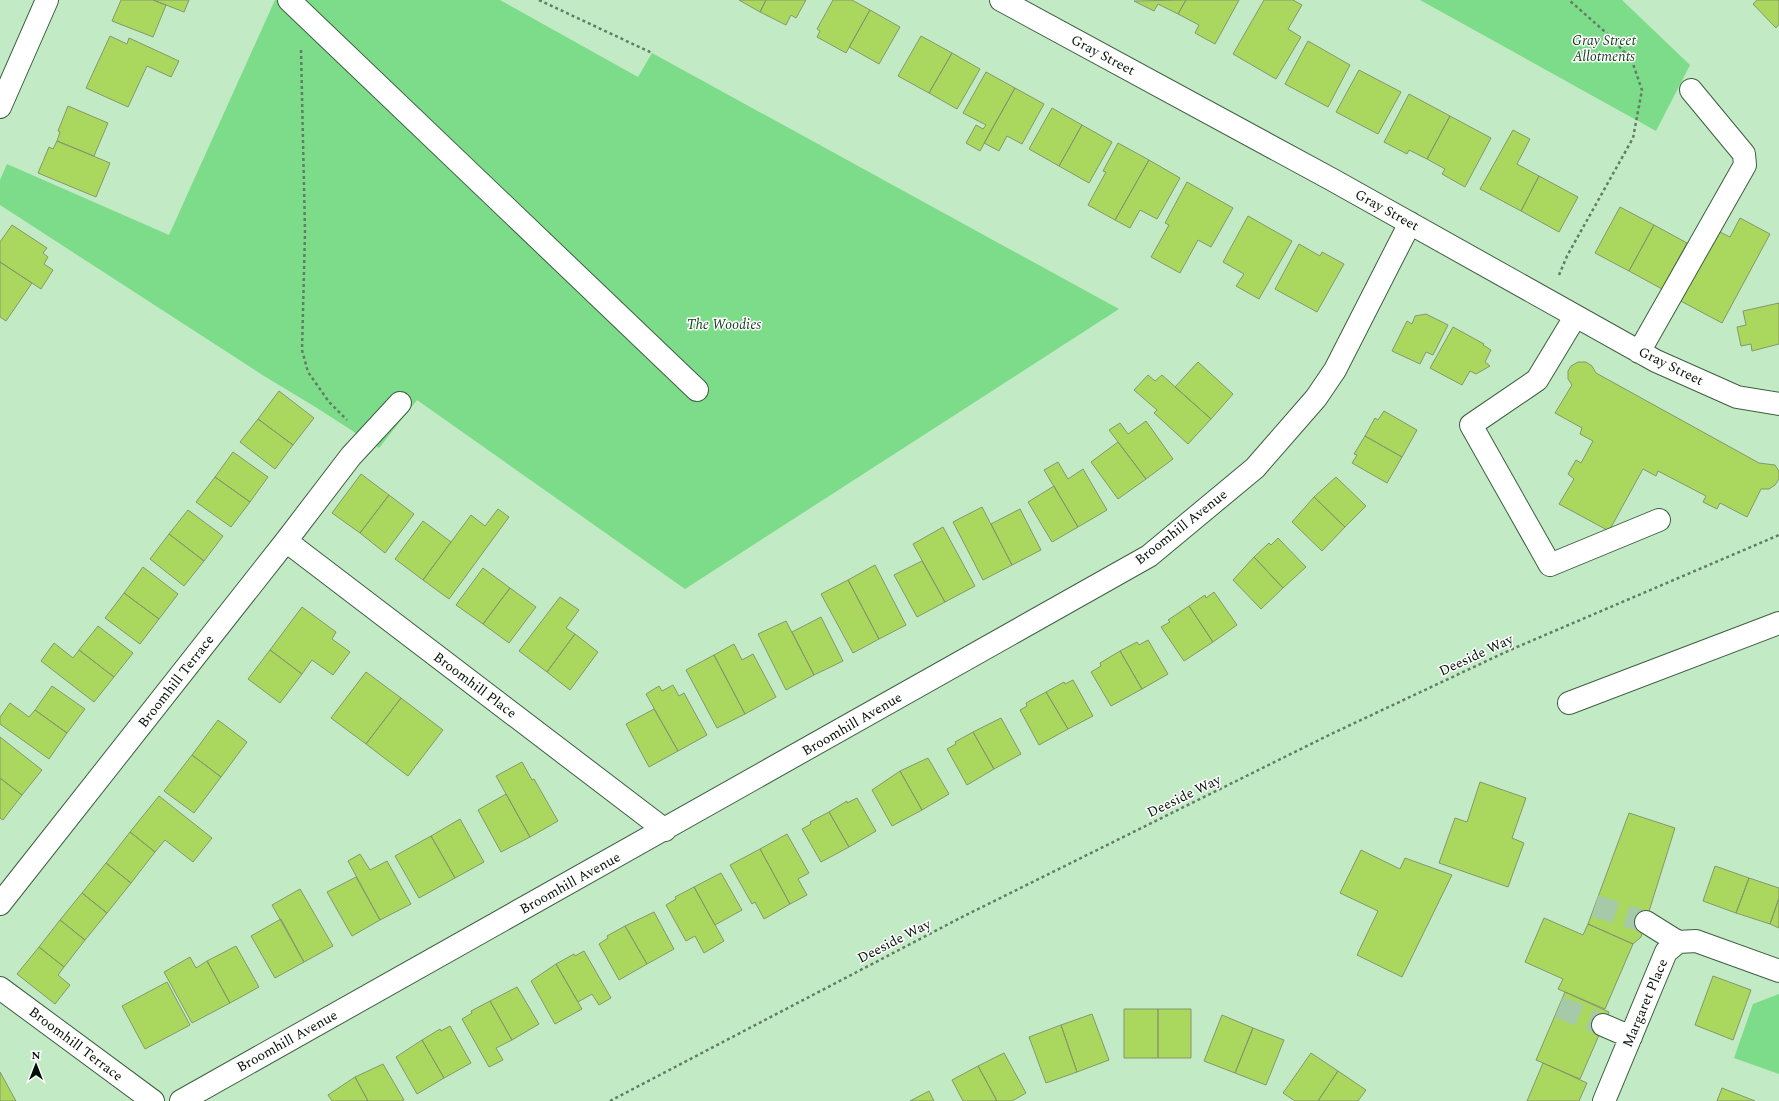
<svg xmlns="http://www.w3.org/2000/svg" width="1779" height="1101" viewBox="0 0 1779 1101" font-family="Spectral,serif">
  <rect width="100%" height="100%" fill="#c2eac5"/>
  <path fill="#7ddc89" d="M 275,0 L 500,0 L 638,77 L 652,53 L 1119,309 L 685,589 L 417,400 L 379,448 L 317,408 L 264,376 L 0,205 L 0,180 L 7,164 L 169,235 Z
    M 1420,0 L 1622,0 L 1690,65 L 1656,131 Z
    M 1779,994 L 1779,1074 L 1734,1058 L 1753,1004 Z"/>
  <path fill="#aad85e" stroke="#85976c" d="M 121,0 L 153,0 L 166,5 L 153,37 L 112,21 Z
    M 153,0 L 189,0 L 184,12 Z
    M 739,0 L 766,0 L 760,12 Z
    M 766,0 L 806,0 L 796,18 L 791,15 L 786,25 L 760,12 Z
    M 833,0 L 852,0 L 870,10 L 846,53 L 817,37 L 820,31 L 817,29 Z
    M 1186,0 L 1239,0 L 1215,44 L 1195,33 L 1199,25 L 1178,14 Z
    M 1186,0 L 1178,14 L 1158,4 L 1154,11 L 1134,1 Z
    M 1264,0 L 1293,0 L 1302,5 L 1288,29 L 1301,37 L 1276,79 L 1233,54 Z
    M 1757,0 L 1779,0 L 1779,24 L 1776,28 L 1753,4 Z
    M 870,10 L 900,27 L 879,64 L 849,47 Z
    M 110,36 L 127,44 L 129,38 L 179,61 L 171,77 L 147,66 L 128,107 L 86,88 Z
    M 921,36 L 952,53 L 929,93 L 898,76 Z
    M 1308,41 L 1350,65 L 1328,107 L 1285,84 Z
    M 952,53 L 980,69 L 957,109 L 929,93 Z
    M 1359,70 L 1401,92 L 1378,134 L 1336,112 Z
    M 986,72 L 1015,88 L 980,151 L 966,143 L 976,125 L 983,129 L 986,125 L 963,113 Z
    M 1015,88 L 1044,104 L 1022,144 L 1007,136 L 999,151 L 984,143 Z
    M 1409,94 L 1450,116 L 1427,159 L 1409,150 L 1407,154 L 1384,142 Z
    M 68,106 L 108,123 L 94,156 L 57,141 L 60,132 L 58,131 Z
    M 1052,108 L 1082,125 L 1059,166 L 1029,149 Z
    M 1450,116 L 1491,138 L 1465,187 L 1442,174 L 1445,169 L 1427,159 Z
    M 1082,125 L 1112,142 L 1089,183 L 1059,166 Z
    M 1513,130 L 1530,139 L 1517,164 L 1539,176 L 1521,211 L 1480,189 Z
    M 57,141 L 110,163 L 96,197 L 38,173 L 49,147 L 53,149 Z
    M 1118,143 L 1149,160 L 1115,220 L 1088,205 L 1106,172 L 1103,171 Z
    M 1149,160 L 1180,178 L 1157,219 L 1140,210 L 1130,228 L 1115,220 Z
    M 1539,176 L 1578,197 L 1559,232 L 1521,211 Z
    M 1187,182 L 1233,208 L 1211,247 L 1198,240 L 1180,273 L 1151,257 L 1169,225 L 1165,223 Z
    M 1620,207 L 1654,225 L 1629,271 L 1595,253 Z
    M 1248,216 L 1292,241 L 1259,299 L 1236,286 L 1244,274 L 1223,262 Z
    M 1740,218 L 1770,234 L 1722,323 L 1675,298 L 1712,228 L 1730,237 Z
    M 12,225 L 47,248 L 43,253 L 48,257 L 44,264 L 53,270 L 41,289 L 0,262 L 0,242 Z
    M 1654,225 L 1687,243 L 1662,289 L 1629,271 Z
    M 1299,244 L 1320,256 L 1322,252 L 1344,264 L 1317,312 L 1275,289 Z
    M 0,262 L 32,283 L 6,321 L 0,317 Z
    M 1779,303 L 1779,344 L 1752,351 L 1751,344 L 1741,346 L 1737,327 L 1746,325 L 1743,311 Z
    M 1426,314 L 1448,325 L 1433,355 L 1426,352 L 1420,364 L 1392,351 L 1407,321 L 1412,324 L 1415,316 Z
    M 1453,327 L 1484,344 L 1483,345 L 1491,350 L 1485,362 L 1490,366 L 1476,374 L 1470,371 L 1462,385 L 1430,368 Z
    M 1198,362 L 1233,394 L 1211,419 L 1175,387 Z
    M 1578,362 L 1586,362 L 1592,366 L 1596,373 L 1759,463 L 1775,465 L 1779,471 L 1779,479 L 1775,485 L 1769,489 L 1761,489 L 1747,517 L 1720,503 L 1717,509 L 1703,502 L 1706,496 L 1658,471 L 1656,476 L 1643,469 L 1609,531 L 1559,504 L 1574,479 L 1568,474 L 1576,460 L 1581,463 L 1593,441 L 1580,434 L 1582,428 L 1555,413 L 1572,385 L 1568,379 L 1568,371 L 1571,366 Z
    M 1148,375 L 1155,381 L 1162,375 L 1211,419 L 1188,444 L 1154,413 L 1157,410 L 1134,390 Z
    M 279,391 L 314,418 L 293,445 L 258,419 Z
    M 1384,411 L 1417,430 L 1402,457 L 1365,436 L 1375,418 L 1378,420 Z
    M 258,419 L 293,445 L 275,469 L 240,442 Z
    M 1146,421 L 1173,459 L 1146,479 L 1109,430 L 1120,423 L 1128,434 Z
    M 1365,436 L 1402,457 L 1387,483 L 1352,463 L 1357,455 L 1354,454 Z
    M 1118,442 L 1146,479 L 1118,499 L 1091,462 Z
    M 233,452 L 268,477 L 250,502 L 215,477 Z
    M 1058,462 L 1068,479 L 1083,469 L 1107,510 L 1078,527 L 1044,470 Z
    M 361,474 L 389,495 L 360,533 L 332,513 Z
    M 215,477 L 250,502 L 231,527 L 196,502 Z
    M 1336,477 L 1366,506 L 1345,527 L 1314,497 Z
    M 1054,486 L 1078,527 L 1052,542 L 1028,502 Z
    M 389,495 L 414,514 L 385,553 L 360,533 Z
    M 1314,497 L 1345,527 L 1322,551 L 1292,522 Z
    M 982,507 L 1012,565 L 983,580 L 953,522 Z
    M 498,509 L 509,517 L 449,599 L 423,580 L 471,515 L 485,526 Z
    M 1020,509 L 1041,550 L 1012,565 L 991,524 Z
    M 188,510 L 223,536 L 204,561 L 169,534 Z
    M 423,521 L 451,542 L 423,580 L 395,559 Z
    M 943,527 L 975,586 L 945,602 L 913,544 Z
    M 169,534 L 204,561 L 184,586 L 150,559 Z
    M 1278,538 L 1306,567 L 1283,588 L 1254,557 L 1269,543 L 1271,545 Z
    M 1254,557 L 1283,588 L 1261,609 L 1233,580 Z
    M 922,561 L 945,602 L 917,617 L 894,575 Z
    M 875,565 L 906,625 L 879,639 L 848,580 Z
    M 143,567 L 178,594 L 159,619 L 124,593 Z
    M 483,568 L 510,588 L 483,624 L 456,605 Z
    M 848,580 L 879,639 L 853,653 L 821,594 Z
    M 510,588 L 536,607 L 509,643 L 483,624 Z
    M 1214,592 L 1237,625 L 1213,642 L 1189,606 L 1205,595 L 1206,598 Z
    M 124,593 L 159,619 L 140,644 L 105,618 Z
    M 560,597 L 579,610 L 566,628 L 575,634 L 547,672 L 519,651 Z
    M 1189,606 L 1213,642 L 1184,661 L 1161,627 L 1170,622 L 1168,620 Z
    M 302,607 L 336,632 L 332,639 L 350,652 L 333,675 L 312,660 L 302,674 L 270,650 Z
    M 821,617 L 843,661 L 814,675 L 792,632 Z
    M 786,621 L 814,675 L 786,690 L 758,634 Z
    M 98,626 L 133,653 L 114,677 L 79,650 Z
    M 575,634 L 598,652 L 570,690 L 547,672 Z
    M 1148,640 L 1168,674 L 1142,689 L 1120,651 L 1137,642 L 1139,645 Z
    M 54,643 L 73,658 L 79,650 L 114,677 L 94,702 L 41,661 Z
    M 734,644 L 742,660 L 753,654 L 776,697 L 745,714 L 714,655 Z
    M 270,650 L 302,674 L 280,703 L 248,679 Z
    M 1120,651 L 1142,689 L 1111,706 L 1091,672 L 1101,666 L 1100,663 Z
    M 714,655 L 745,714 L 717,728 L 686,670 Z
    M 366,672 L 401,698 L 366,744 L 331,718 Z
    M 1073,680 L 1093,716 L 1068,729 L 1046,692 L 1064,682 L 1065,684 Z
    M 673,685 L 679,696 L 684,693 L 707,735 L 678,751 L 646,694 L 659,686 L 662,691 Z
    M 52,686 L 85,709 L 67,733 L 35,710 Z
    M 1046,692 L 1068,729 L 1039,745 L 1020,710 L 1027,706 L 1026,703 Z
    M 401,698 L 443,730 L 408,776 L 366,744 Z
    M 10,703 L 29,717 L 35,710 L 67,733 L 49,759 L 0,724 L 0,717 Z
    M 654,709 L 678,751 L 649,767 L 626,724 Z
    M 1001,718 L 1021,754 L 994,769 L 973,732 Z
    M 218,720 L 247,742 L 221,777 L 192,755 Z
    M 973,732 L 994,769 L 967,785 L 947,749 L 956,744 L 955,742 Z
    M 0,737 L 42,770 L 22,795 L 0,778 Z
    M 192,755 L 221,777 L 194,813 L 164,791 Z
    M 928,758 L 949,794 L 922,810 L 900,771 Z
    M 522,762 L 532,780 L 534,779 L 558,821 L 530,837 L 496,776 Z
    M 900,771 L 922,810 L 892,826 L 872,790 Z
    M 0,778 L 22,795 L 3,820 L 0,818 Z
    M 1480,782 L 1526,798 L 1512,838 L 1524,843 L 1508,887 L 1439,863 L 1455,818 L 1467,822 Z
    M 506,794 L 530,837 L 501,852 L 478,810 Z
    M 159,796 L 212,838 L 193,862 L 165,840 L 155,852 L 130,832 Z
    M 857,798 L 876,831 L 849,847 L 829,812 L 847,801 L 847,803 Z
    M 829,812 L 849,847 L 821,862 L 802,829 L 811,824 L 810,822 Z
    M 1629,813 L 1675,828 L 1641,937 L 1633,944 L 1588,924 Z
    M 460,819 L 484,862 L 455,878 L 431,836 Z
    M 130,832 L 155,852 L 131,883 L 106,863 Z
    M 787,834 L 809,873 L 798,879 L 807,895 L 790,904 L 760,849 Z
    M 431,836 L 455,878 L 419,898 L 395,856 Z
    M 760,849 L 790,904 L 764,919 L 755,902 L 752,904 L 730,865 Z
    M 1361,850 L 1400,869 L 1405,858 L 1452,875 L 1402,977 L 1357,955 L 1378,911 L 1340,893 Z
    M 360,854 L 370,870 L 387,861 L 411,904 L 380,920 L 348,861 Z
    M 106,863 L 131,883 L 107,913 L 82,893 Z
    M 1715,866 L 1749,878 L 1736,913 L 1703,901 Z
    M 721,873 L 742,910 L 715,925 L 694,887 Z
    M 356,877 L 380,920 L 352,936 L 327,892 Z
    M 1749,878 L 1779,888 L 1779,898 L 1770,924 L 1736,913 Z
    M 694,887 L 724,941 L 704,953 L 695,936 L 686,941 L 666,905 L 676,899 L 675,897 Z
    M 300,889 L 333,946 L 304,962 L 272,905 Z
    M 82,893 L 107,913 L 85,940 L 60,920 Z
    M 1779,898 L 1779,928 L 1770,924 Z
    M 654,912 L 674,949 L 647,964 L 625,926 Z
    M 1544,918 L 1583,935 L 1588,924 L 1633,944 L 1605,1009 L 1558,989 L 1563,979 L 1525,962 Z
    M 281,919 L 304,962 L 275,978 L 251,936 Z
    M 60,920 L 85,940 L 64,967 L 39,947 Z
    M 625,926 L 647,964 L 619,980 L 599,944 L 608,938 L 607,936 Z
    M 236,946 L 259,987 L 230,1003 L 207,961 Z
    M 39,947 L 64,967 L 58,975 L 70,985 L 55,1004 L 17,974 Z
    M 584,951 L 611,998 L 599,1005 L 592,994 L 578,1002 L 556,964 L 574,954 L 575,956 Z
    M 190,957 L 196,968 L 207,961 L 230,1003 L 192,1023 L 164,972 Z
    M 556,964 L 582,1009 L 555,1024 L 531,981 Z
    M 1713,976 L 1751,990 L 1733,1040 L 1695,1025 Z
    M 167,982 L 190,1025 L 145,1049 L 122,1006 Z
    M 517,987 L 539,1024 L 512,1040 L 490,1001 Z
    M 1565,992 L 1609,1012 L 1580,1079 L 1536,1060 Z
    M 490,1001 L 512,1040 L 496,1048 L 503,1060 L 489,1067 L 462,1019 L 472,1013 L 471,1011 Z
    M 1124,1009 L 1158,1009 L 1158,1058 L 1124,1058 Z
    M 1158,1009 L 1191,1009 L 1191,1058 L 1158,1058 Z
    M 1092,1014 L 1109,1060 L 1077,1072 L 1061,1025 Z
    M 1222,1015 L 1253,1028 L 1235,1073 L 1204,1061 Z
    M 1061,1025 L 1077,1072 L 1046,1083 L 1029,1037 Z
    M 450,1026 L 471,1063 L 444,1078 L 422,1040 L 440,1029 L 441,1031 Z
    M 1253,1028 L 1284,1040 L 1266,1085 L 1235,1073 Z
    M 422,1040 L 444,1078 L 417,1094 L 396,1057 Z
    M 1004,1053 L 1026,1093 L 1012,1101 L 997,1101 L 978,1066 Z
    M 1311,1053 L 1338,1071 L 1318,1101 L 1295,1101 L 1283,1093 Z
    M 1543,1063 L 1587,1083 L 1579,1101 L 1527,1101 Z
    M 383,1064 L 404,1100 L 402,1101 L 368,1101 L 355,1077 Z
    M 978,1066 L 997,1101 L 963,1101 L 952,1080 Z
    M 1338,1071 L 1366,1090 L 1358,1101 L 1318,1101 Z
    M 0,1072 L 16,1101 L 0,1101 Z
    M 355,1077 L 368,1101 L 332,1101 L 328,1095 Z
    M 1722,1088 L 1755,1101 L 1717,1101 Z
    M 929,1091 L 934,1101 L 910,1101 Z"/>
  <g fill="none" stroke-linecap="round" stroke-linejoin="round">
    <path stroke="#a6c9a8" stroke-width="22" stroke-dasharray="22 11" stroke-linecap="butt" d="M 1595,906 L 1646,922
      M 1559,1007 L 1603,1025"/>
    <defs>
      <path id="minor" d="M 289,0 L 697,390
        M 1001,0 L 1331,179 L 1656,361 L 1737,397 L 1779,404
        M 0,107 L 47,0
        M 1575,317 L 1537,380 L 1471,425 L 1550,565 L 1659,520
        M 1639,352 L 1745,165 L 1744,154 L 1691,90
        M 286,541 L 665,830
        M 1569,703 L 1779,623
        M 0,904 L 286,541 L 351,456 L 400,403
        M 1646,922 L 1678,942
        M 0,988 L 153,1101
        M 1603,1025 L 1631,1037
        M 181,1101 L 1149,556 L 1255,468 L 1316,398 L 1335,370 L 1410,223
        M 1604,1101 L 1666,952 L 1678,942 L 1696,941 L 1779,971"/>
    </defs>
    <use href="#minor" stroke="#3d6040" stroke-width="24"/>
    <path stroke="#637d65" stroke-width="2.5" stroke-dasharray="3 3" stroke-linecap="butt" d="M 539,0 L 652,53
      M 301,50 L 305,232 L 302,350 L 308,372 L 329,402 L 347,420
      M 1559,275 L 1567,256 L 1633,138 L 1642,90 L 1632,61 L 1612,38 L 1569,0
      M 610,1101 L 962,917 L 1329,735 L 1510,650 L 1779,535"/>
    <use href="#minor" stroke="#fff" stroke-width="22"/>
  </g>
  <g text-anchor="middle" dominant-baseline="central" stroke-width="3" stroke-linejoin="round" paint-order="stroke">
    <g font-size="14" font-style="italic" fill="#17411e" stroke="#fff">
      <text x="1604" y="40">Gray Street<tspan x="1604" dy="16">Allotments</tspan></text>
      <text x="724" y="324">The Woodies</text>
    </g>
    <g font-size="14" fill="#041106" stroke="#fff">
      <text transform="translate(1103 55) rotate(28)">Gray Street</text>
      <text transform="translate(1387 210) rotate(29)">Gray Street</text>
      <text transform="translate(1671 366) rotate(26)">Gray Street</text>
      <text transform="translate(1181 527) rotate(-38)">Broomhill Avenue</text>
      <text transform="translate(1476 655) rotate(-25)">Deeside Way</text>
      <text transform="translate(176 681) rotate(-52)">Broomhill Terrace</text>
      <text transform="translate(475 685) rotate(37)">Broomhill Place</text>
      <text transform="translate(852 724) rotate(-30)">Broomhill Avenue</text>
      <text transform="translate(1184 796) rotate(-26)">Deeside Way</text>
      <text transform="translate(570 883) rotate(-29)">Broomhill Avenue</text>
      <text transform="translate(894 941) rotate(-27)">Deeside Way</text>
      <text transform="translate(1645 1003) rotate(-67)">Margaret Place</text>
      <text transform="translate(287 1041) rotate(-29)">Broomhill Avenue</text>
      <text transform="translate(76 1044) rotate(37)">Broomhill Terrace</text>
    </g>
  </g>
  <g transform="translate(36 1065)" stroke="#ffffff" stroke-width="3" paint-order="stroke">
  <path d="M0-3L7 15L0 10L-7 15Z" fill="#041106"/>
  <text y="-6" font-size="11" font-weight="bold" text-anchor="middle" fill="#041106">N</text>
  </g>
</svg>
